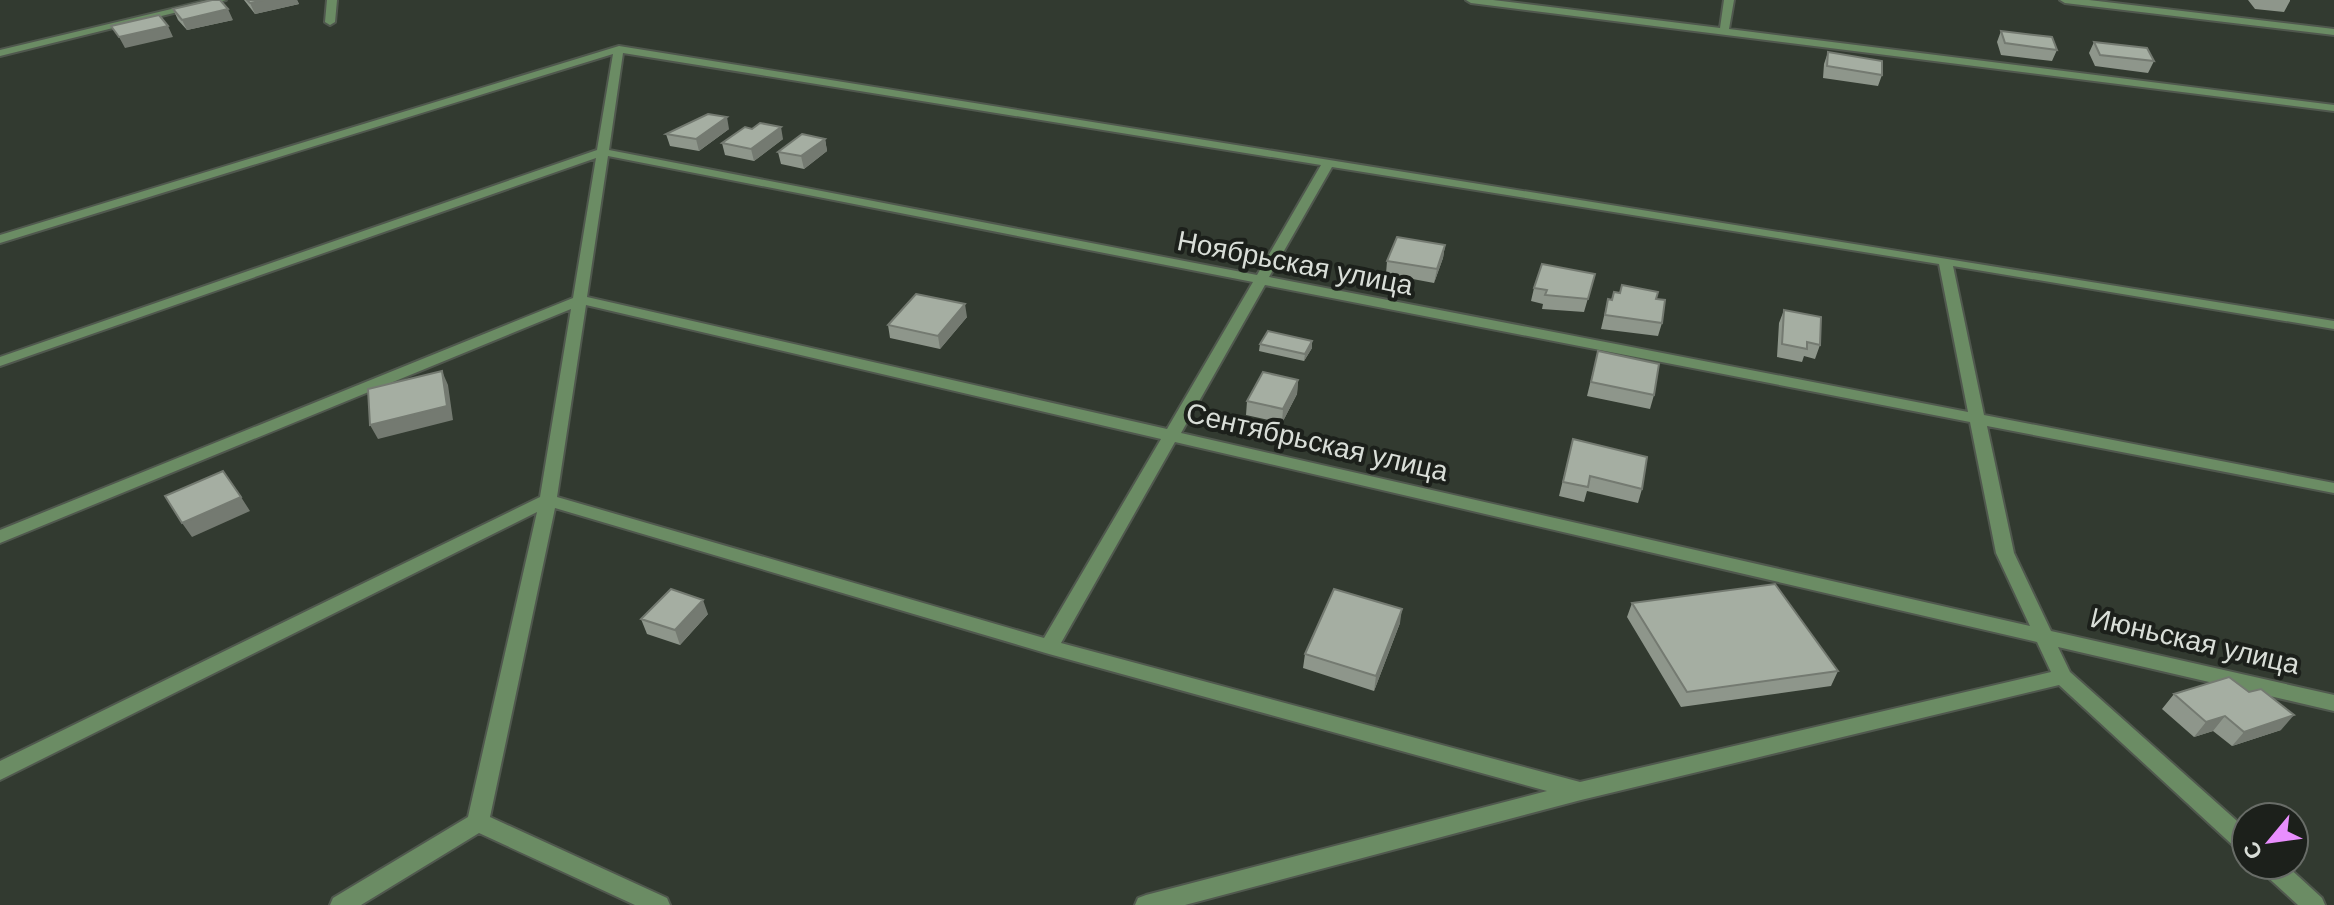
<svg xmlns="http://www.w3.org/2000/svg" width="2334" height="905" viewBox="0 0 2334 905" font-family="Arial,sans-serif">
  <rect width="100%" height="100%" fill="#323a30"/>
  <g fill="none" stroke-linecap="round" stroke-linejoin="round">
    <defs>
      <path id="minor" d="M 209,0 L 226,0 L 0,56 L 0,50 Z
        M 327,0 L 337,0 L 335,22 L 330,25 L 325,22 Z
        M 1466,0 L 1493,0 L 1720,28 L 1724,0 L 1734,0 L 1729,29 L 2334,105 L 2334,111 L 1471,3 Z
        M 2060,0 L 2089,0 L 2334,29 L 2334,35 L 2065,3 Z
        M 619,46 L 2334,321 L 2334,329 L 1953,266 L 1984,415 L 2334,483 L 2334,493 L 1987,426 L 2014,553 L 2051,631 L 2334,695 L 2334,711 L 2058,647 L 2070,672 L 2246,829 L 2246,853 L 2238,850 L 2059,685 L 1581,800 L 1185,905 L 1135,905 L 1138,898 L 1146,895 L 1547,791 L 1049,654 L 555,508 L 490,817 L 667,898 L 670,905 L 635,905 L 479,833 L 361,905 L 330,905 L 333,898 L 468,817 L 537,512 L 0,780 L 0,761 L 540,497 L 571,309 L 0,543 L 0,530 L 573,298 L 596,158 L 0,366 L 0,357 L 597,150 L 613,54 L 0,243 L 0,235 ZM 623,53 L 1321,165 L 1257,275 L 609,150 ZM 608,156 L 1253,282 L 1167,429 L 587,297 ZM 1332,167 L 1939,264 L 1968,412 L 1269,277 ZM 1265,285 L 1970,422 L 1996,553 L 2030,626 L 1181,433 ZM 586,305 L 1161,439 L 1044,638 L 557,497 ZM 1175,442 L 2037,642 L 2051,672 L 1580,782 L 1061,643 Z
        M 2259,865 L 2286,865 L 2322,898 L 2325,905 L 2298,905 L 2262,872 Z"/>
    </defs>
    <use href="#minor" stroke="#50584e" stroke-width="4"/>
    <use href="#minor" fill="#6b8c64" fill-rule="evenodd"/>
  </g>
  <path fill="#8e968b" d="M 244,0 L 297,0 L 299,4 L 255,14 Z
    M 2248,0 L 2290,0 L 2290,1 L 2284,12 L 2255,9 Z
    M 173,9 L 233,20 L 187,30 L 178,20 Z
    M 2001,31 L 2057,50 L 2052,61 L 2001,55 L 1997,42 Z
    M 2094,42 L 2154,61 L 2148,73 L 2095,66 L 2089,53 Z
    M 1828,52 L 1882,75 L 1878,86 L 1823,78 L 1824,64 Z
    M 729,129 L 699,151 L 670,146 L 666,134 Z
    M 752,129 L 783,139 L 754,161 L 725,155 L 722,143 Z
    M 825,139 L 827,151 L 804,169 L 781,164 L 778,152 Z
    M 1445,245 L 1443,258 L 1434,283 L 1386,274 L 1387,261 Z
    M 1595,274 L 1584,312 L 1542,309 L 1543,304 L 1531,301 L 1534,288 Z
    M 1608,299 L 1656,299 L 1662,323 L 1658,336 L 1601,329 Z
    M 1784,310 L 1820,345 L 1815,359 L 1804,356 L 1802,362 L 1777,357 L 1779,323 Z
    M 967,317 L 940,349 L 890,338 L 888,325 Z
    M 1260,344 L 1312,348 L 1304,361 L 1259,351 Z
    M 1598,351 L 1654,395 L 1650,409 L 1587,396 Z
    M 1298,380 L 1297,394 L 1282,423 L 1246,415 L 1247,401 Z
    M 1573,439 L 1642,489 L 1638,503 L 1587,491 L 1584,502 L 1559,496 Z
    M 1632,603 L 1838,671 L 1831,686 L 1681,707 L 1627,617 Z
    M 708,614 L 680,645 L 647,634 L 641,619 Z
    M 1400,623 L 1374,691 L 1303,668 L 1305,654 Z
    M 2174,694 L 2281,730 L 2232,746 L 2213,731 L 2194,737 L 2162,709 Z"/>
  <path fill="#747a71" d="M 264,0 L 297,0 L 299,4 L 255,14 L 250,3 Z
    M 228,9 L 233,20 L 187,30 L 182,20 Z
    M 168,26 L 173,37 L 125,48 L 119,37 Z
    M 727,117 L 729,129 L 699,151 L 696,139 Z
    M 781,127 L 783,139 L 754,161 L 751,149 Z
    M 825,139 L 827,151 L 804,169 L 801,156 Z
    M 1445,245 L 1443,258 L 1434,283 L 1437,269 Z
    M 965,304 L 967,317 L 940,349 L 938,336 Z
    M 1312,341 L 1312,348 L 1304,361 L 1305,354 Z
    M 442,371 L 448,385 L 453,420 L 378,439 L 370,425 Z
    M 1298,380 L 1297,394 L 1282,423 L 1283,409 Z
    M 241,497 L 250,511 L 192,537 L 182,523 Z
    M 703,600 L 708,614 L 680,645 L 675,630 Z
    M 1402,609 L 1400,623 L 1374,691 L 1376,676 Z
    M 2294,715 L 2281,730 L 2232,746 L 2244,732 Z
    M 2225,716 L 2213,731 L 2194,737 L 2206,722 Z"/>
  <path fill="#a5aea2" stroke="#747a71" stroke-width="2" d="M 212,0 L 220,0 L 228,9 L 182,20 L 173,9 Z
    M 247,0 L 264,0 L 250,3 Z
    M 159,15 L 168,26 L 119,37 L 111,26 Z
    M 2001,31 L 2052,37 L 2057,50 L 2005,43 Z
    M 2094,42 L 2147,48 L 2154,61 L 2100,55 Z
    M 1828,52 L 1882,61 L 1882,75 L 1827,66 Z
    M 708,114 L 727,117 L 696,139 L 666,134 Z
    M 760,123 L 781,127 L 751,149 L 722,143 L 745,127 L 752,129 Z
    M 802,134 L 825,139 L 801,156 L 778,152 Z
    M 1397,237 L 1445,245 L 1437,269 L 1387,261 Z
    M 1542,264 L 1595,274 L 1588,299 L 1545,295 L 1547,290 L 1534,288 Z
    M 1622,285 L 1658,292 L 1656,299 L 1665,300 L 1662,323 L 1605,315 L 1608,299 L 1612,300 L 1614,292 L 1620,293 Z
    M 916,294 L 965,304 L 938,336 L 888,325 Z
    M 1784,310 L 1821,317 L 1820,345 L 1807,342 L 1807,349 L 1782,344 Z
    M 1268,331 L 1312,341 L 1305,354 L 1260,344 Z
    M 1598,351 L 1659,364 L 1654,395 L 1591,382 Z
    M 442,371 L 447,406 L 370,425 L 368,389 Z
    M 1263,372 L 1298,380 L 1283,409 L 1247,401 Z
    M 1573,439 L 1647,457 L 1642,489 L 1590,476 L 1588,487 L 1563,482 Z
    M 223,471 L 241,497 L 182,523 L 165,496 Z
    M 1775,584 L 1838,671 L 1687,692 L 1632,603 Z
    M 671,589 L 703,600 L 675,630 L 641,619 Z
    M 1334,589 L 1402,609 L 1376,676 L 1305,654 Z
    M 2229,677 L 2249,692 L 2261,689 L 2294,715 L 2244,732 L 2225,716 L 2206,722 L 2174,694 Z"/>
  <g text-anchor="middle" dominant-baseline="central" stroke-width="8" stroke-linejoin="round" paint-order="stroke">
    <g font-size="28" fill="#d9ded8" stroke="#1c201b">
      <text transform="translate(1295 263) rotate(11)">Ноябрьская улица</text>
      <text transform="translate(1317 442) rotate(13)">Сентябрьская улица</text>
      <text transform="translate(2195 641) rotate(13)">Июньская улица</text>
    </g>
  </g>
  <g transform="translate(2270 841) rotate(241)"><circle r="38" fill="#1c201b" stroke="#686c67" stroke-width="2"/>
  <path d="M0-6L14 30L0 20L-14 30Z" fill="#e98efe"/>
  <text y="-12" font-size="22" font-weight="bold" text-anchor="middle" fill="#d9ded8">С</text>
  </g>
</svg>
